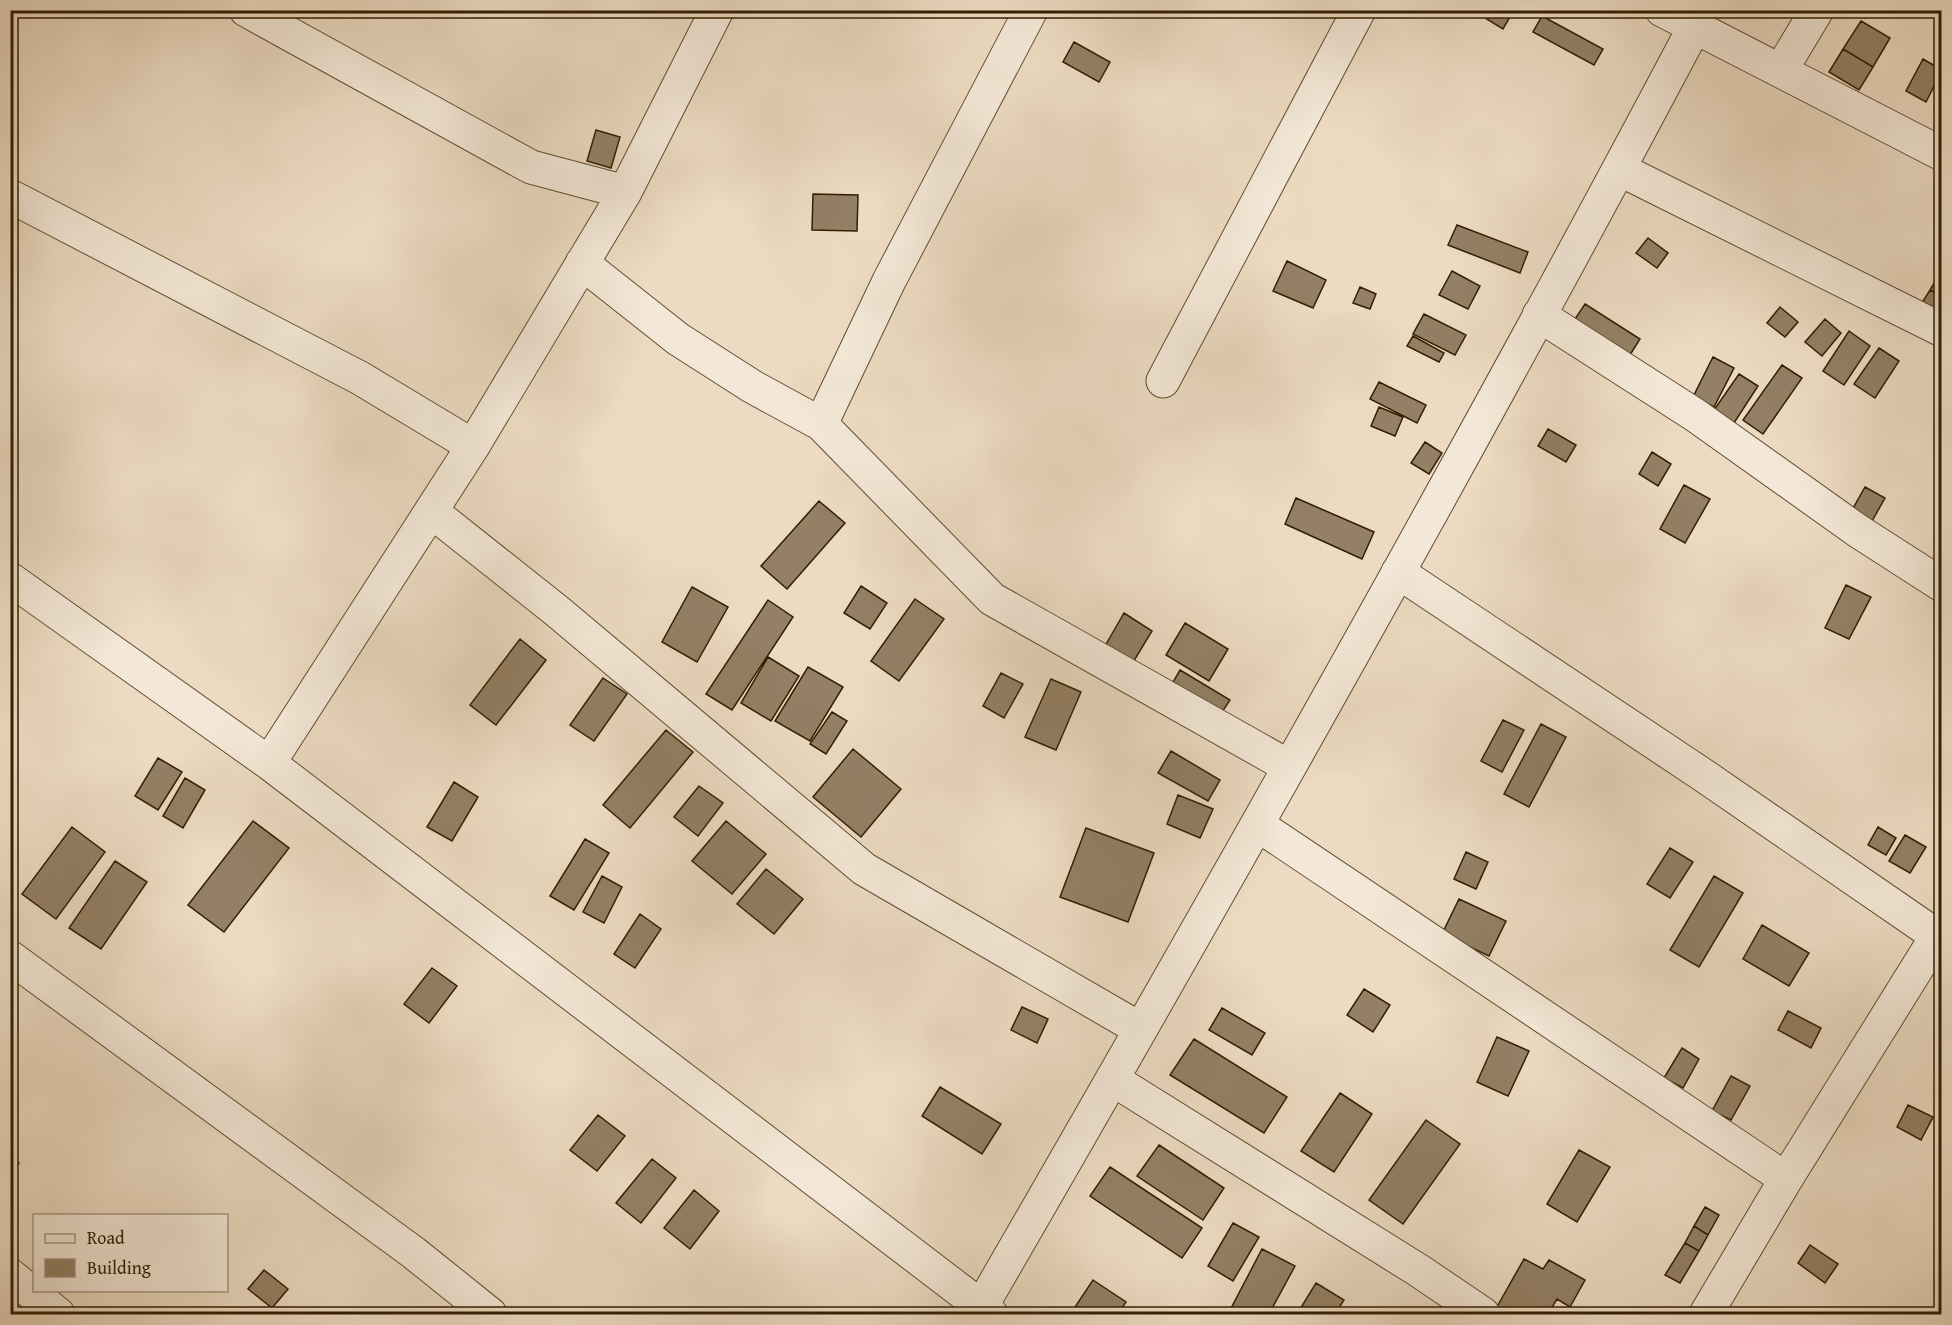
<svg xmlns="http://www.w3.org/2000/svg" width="1952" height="1325" viewBox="0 0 1952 1325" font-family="'Gentium Book Plus',serif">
  <rect width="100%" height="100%" fill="#ecdbc2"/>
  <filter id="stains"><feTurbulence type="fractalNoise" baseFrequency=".00333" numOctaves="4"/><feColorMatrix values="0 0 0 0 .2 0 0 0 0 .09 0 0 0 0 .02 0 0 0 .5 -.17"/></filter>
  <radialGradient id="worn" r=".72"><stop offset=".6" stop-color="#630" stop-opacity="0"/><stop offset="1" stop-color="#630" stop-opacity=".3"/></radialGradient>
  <path fill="#938065" stroke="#331e01" stroke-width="1.5" d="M 1472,10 L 1514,10 L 1503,29 Z
    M 1542,16 L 1603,49 L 1594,65 L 1533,32 Z
    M 1861,21 L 1890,38 L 1873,67 L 1843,49 Z
    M 1074,42 L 1110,62 L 1099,82 L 1063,62 Z
    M 1843,49 L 1873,67 L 1859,90 L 1829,72 Z
    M 1923,59 L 1942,70 L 1926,102 L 1906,91 Z
    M 596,130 L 620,137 L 611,168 L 587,161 Z
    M 813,194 L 858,195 L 857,231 L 812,230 Z
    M 1457,225 L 1528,252 L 1520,273 L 1448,245 Z
    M 1648,238 L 1668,253 L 1657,268 L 1636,253 Z
    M 1287,261 L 1326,280 L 1313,308 L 1273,291 Z
    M 1942,270 L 1942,296 L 1930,290 Z
    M 1452,271 L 1480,286 L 1468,309 L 1439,295 Z
    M 1360,287 L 1376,294 L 1370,309 L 1353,303 Z
    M 1930,290 L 1942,296 L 1942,309 L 1932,325 L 1915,314 Z
    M 1585,304 L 1640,339 L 1625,363 L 1569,328 Z
    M 1780,307 L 1798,322 L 1785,337 L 1767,323 Z
    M 1424,314 L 1466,335 L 1455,355 L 1413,334 Z
    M 1825,319 L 1841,333 L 1822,356 L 1805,342 Z
    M 1849,331 L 1870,346 L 1844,385 L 1823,371 Z
    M 1413,336 L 1444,353 L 1439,362 L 1407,346 Z
    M 1879,348 L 1899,361 L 1875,398 L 1854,384 Z
    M 1713,357 L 1734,368 L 1714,407 L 1693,397 Z
    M 1782,365 L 1802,378 L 1763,434 L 1743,420 Z
    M 1739,374 L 1758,386 L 1734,423 L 1714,410 Z
    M 1379,382 L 1426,405 L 1417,423 L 1370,399 Z
    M 1379,407 L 1403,417 L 1395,436 L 1371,426 Z
    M 1548,429 L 1576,445 L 1566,462 L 1538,446 Z
    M 1425,442 L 1442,453 L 1429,474 L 1411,463 Z
    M 1652,452 L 1671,464 L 1658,486 L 1639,474 Z
    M 1684,485 L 1710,499 L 1685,543 L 1660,529 Z
    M 1865,487 L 1885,498 L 1867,530 L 1847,519 Z
    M 1296,498 L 1374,532 L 1362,559 L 1285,524 Z
    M 819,501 L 845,523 L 787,589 L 761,566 Z
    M 1846,585 L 1871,597 L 1849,639 L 1825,628 Z
    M 861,586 L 887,603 L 870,629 L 844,613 Z
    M 692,587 L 728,607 L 697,662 L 662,642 Z
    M 915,599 L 944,619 L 899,681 L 871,661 Z
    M 768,600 L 793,617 L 732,710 L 706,694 Z
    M 1124,613 L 1152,631 L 1129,669 L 1101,653 Z
    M 1185,623 L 1228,649 L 1209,681 L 1166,655 Z
    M 520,639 L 546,660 L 496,725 L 470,705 Z
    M 768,657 L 799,676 L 771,721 L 741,703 Z
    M 808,667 L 843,687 L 810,741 L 775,721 Z
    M 1180,670 L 1230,700 L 1218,718 L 1169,689 Z
    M 1001,673 L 1023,684 L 1004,718 L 983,706 Z
    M 603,678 L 627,694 L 594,741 L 570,725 Z
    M 1051,679 L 1081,692 L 1056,750 L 1025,737 Z
    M 832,712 L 847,721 L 826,754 L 810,744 Z
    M 1503,720 L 1524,730 L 1502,772 L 1481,761 Z
    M 1541,724 L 1566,737 L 1529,807 L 1504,794 Z
    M 666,730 L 693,752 L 630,828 L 603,805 Z
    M 853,749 L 901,789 L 861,837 L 813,797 Z
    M 1171,751 L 1220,780 L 1208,801 L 1158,773 Z
    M 158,758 L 182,772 L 158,810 L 135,796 Z
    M 185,778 L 205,790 L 183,828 L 163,816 Z
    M 454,782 L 478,797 L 452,841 L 427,827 Z
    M 699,786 L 723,803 L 698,836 L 674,817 Z
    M 1178,795 L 1213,809 L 1200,838 L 1167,824 Z
    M 253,821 L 289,848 L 224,932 L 188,905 Z
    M 726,821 L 766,854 L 732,894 L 692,861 Z
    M 72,827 L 105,852 L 56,919 L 22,894 Z
    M 1878,827 L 1896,838 L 1886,855 L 1868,845 Z
    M 1086,828 L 1154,853 L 1128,922 L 1060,897 Z
    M 1905,835 L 1926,847 L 1910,873 L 1889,861 Z
    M 585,839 L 609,853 L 574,910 L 550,896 Z
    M 1670,848 L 1693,862 L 1670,898 L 1647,884 Z
    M 1466,852 L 1488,862 L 1476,889 L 1454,879 Z
    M 115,861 L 147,882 L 101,949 L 69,928 Z
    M 766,869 L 803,899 L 774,934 L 737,904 Z
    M 602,876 L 622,887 L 604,923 L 583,912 Z
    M 1714,876 L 1743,893 L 1699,967 L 1670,950 Z
    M 1459,899 L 1506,921 L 1489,956 L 1442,934 Z
    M 640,914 L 661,929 L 635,968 L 614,954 Z
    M 1762,925 L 1809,953 L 1789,986 L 1743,959 Z
    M 432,968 L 457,986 L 429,1023 L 404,1004 Z
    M 1364,989 L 1390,1005 L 1373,1032 L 1347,1015 Z
    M 1022,1007 L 1048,1019 L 1037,1043 L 1011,1030 Z
    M 1222,1008 L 1265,1033 L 1252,1055 L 1209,1030 Z
    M 1788,1011 L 1821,1028 L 1811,1048 L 1778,1030 Z
    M 1497,1037 L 1529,1051 L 1508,1096 L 1477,1082 Z
    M 1194,1039 L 1287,1097 L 1264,1133 L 1170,1075 Z
    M 1682,1048 L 1699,1059 L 1683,1088 L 1664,1078 Z
    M 1731,1076 L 1750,1086 L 1731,1120 L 1712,1111 Z
    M 940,1087 L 1001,1124 L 982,1154 L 922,1116 Z
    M 1340,1093 L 1372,1114 L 1334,1172 L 1301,1151 Z
    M 1908,1105 L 1933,1117 L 1921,1140 L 1897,1127 Z
    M 598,1115 L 625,1136 L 597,1171 L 570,1150 Z
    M 1426,1120 L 1460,1144 L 1403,1224 L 1369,1200 Z
    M 1159,1145 L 1224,1188 L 1203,1220 L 1137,1176 Z
    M 1579,1150 L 1610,1167 L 1577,1222 L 1547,1204 Z
    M 10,1156 L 19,1163 L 10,1173 Z
    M 652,1159 L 676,1178 L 641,1223 L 616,1203 Z
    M 1110,1167 L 1202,1228 L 1182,1258 L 1090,1196 Z
    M 694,1190 L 719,1211 L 690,1249 L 664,1228 Z
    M 1705,1207 L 1719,1215 L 1708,1235 L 1694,1226 Z
    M 1233,1223 L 1259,1237 L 1233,1281 L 1208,1266 Z
    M 1694,1226 L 1708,1235 L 1699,1251 L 1685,1243 Z
    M 1685,1243 L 1699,1251 L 1680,1283 L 1665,1275 Z
    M 1810,1245 L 1838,1264 L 1825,1283 L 1798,1263 Z
    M 1262,1249 L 1295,1266 L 1269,1314 L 1228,1314 Z
    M 1524,1259 L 1543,1269 L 1549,1260 L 1585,1280 L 1570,1307 L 1557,1299 L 1548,1314 L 1499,1314 L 1494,1312 Z
    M 264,1270 L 288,1289 L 272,1308 L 248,1289 Z
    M 1093,1280 L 1126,1302 L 1118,1314 L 1086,1314 L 1075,1307 Z
    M 1316,1283 L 1344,1300 L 1335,1314 L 1297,1314 Z"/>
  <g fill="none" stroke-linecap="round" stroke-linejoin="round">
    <defs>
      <path id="street" d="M 246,10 L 531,167 L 625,192
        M 1662,10 L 1942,154
        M 1781,70 L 1817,10
        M 1619,169 L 1942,330
        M 10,196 L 360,378 L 473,446
        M 582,263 L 678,339 L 753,387 L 821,424 L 889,281 L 1031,10
        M 1539,315 L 1695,415 L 1858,531 L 1942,585
        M 1163,381 L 1359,10
        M 821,424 L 992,599 L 1288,766
        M 431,511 L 557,611 L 864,869 L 1140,1029
        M 1398,572 L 1703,775 L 1937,936
        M 10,579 L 269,763 L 991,1314
        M 269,763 L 473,446 L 625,192 L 717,10
        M 1258,825 L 1786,1179
        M 10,957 L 414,1253 L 490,1314
        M 1112,1079 L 1418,1270 L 1483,1314
        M 10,1275 L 58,1314
        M 977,1314 C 1223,889 1465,461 1695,26
        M 1706,1314 L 1786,1179 L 1942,928"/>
    </defs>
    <use href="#street" stroke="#614d31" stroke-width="35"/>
    <use href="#street" stroke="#f3e8d7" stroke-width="33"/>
  </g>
  <rect width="1952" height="1325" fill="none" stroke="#ecdbc2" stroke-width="36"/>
  <rect x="12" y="12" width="1928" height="1301" fill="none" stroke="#331e01" stroke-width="3"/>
  <rect x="18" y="18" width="1916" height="1289" fill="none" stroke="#331e01" stroke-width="1.5"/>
  <rect x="33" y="1214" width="195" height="78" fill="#f3e8d7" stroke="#a69781" stroke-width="1.5"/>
  <rect x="45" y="1234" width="30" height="9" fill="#f3e8d7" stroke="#a69781" stroke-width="1.5"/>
  <text x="87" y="1244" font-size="18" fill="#331e01">Road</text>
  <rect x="45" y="1259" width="30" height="18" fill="#938065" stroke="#a69781" stroke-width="1.5"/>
  <text x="87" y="1274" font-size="18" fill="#331e01">Building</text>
  <rect width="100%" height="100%" filter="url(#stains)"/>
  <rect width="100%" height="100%" fill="url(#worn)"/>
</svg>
